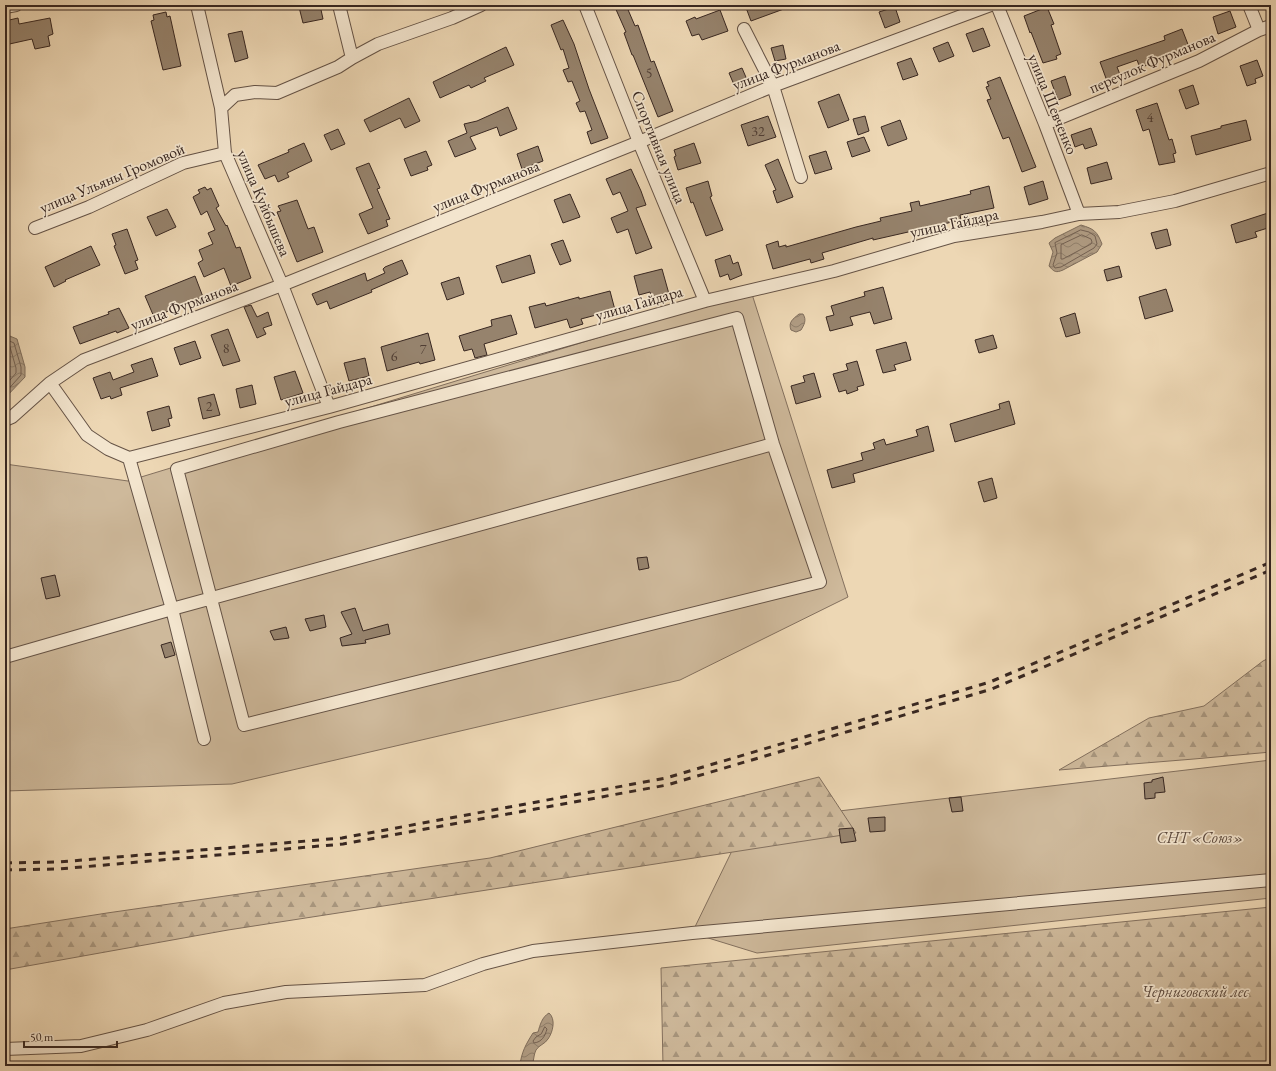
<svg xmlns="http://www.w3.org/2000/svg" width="1276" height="1071" viewBox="0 0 1276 1071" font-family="'EB Garamond',serif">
  <defs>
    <pattern id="forest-firs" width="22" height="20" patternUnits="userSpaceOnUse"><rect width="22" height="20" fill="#ceb99b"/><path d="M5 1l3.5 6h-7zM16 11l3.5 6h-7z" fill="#a8967e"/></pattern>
    <pattern id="water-waves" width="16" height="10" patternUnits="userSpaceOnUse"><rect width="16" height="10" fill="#af9b82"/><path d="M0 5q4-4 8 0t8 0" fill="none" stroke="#8f7e6a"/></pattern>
  </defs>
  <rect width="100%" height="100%" fill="#edd7b4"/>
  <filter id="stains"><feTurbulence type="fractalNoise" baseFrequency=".005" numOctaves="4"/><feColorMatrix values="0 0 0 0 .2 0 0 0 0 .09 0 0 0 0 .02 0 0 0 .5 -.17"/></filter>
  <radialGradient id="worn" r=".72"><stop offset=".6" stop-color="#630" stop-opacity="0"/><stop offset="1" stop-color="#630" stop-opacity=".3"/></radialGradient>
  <path fill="#ceb99b" stroke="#83705e" d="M 751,291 L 848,597 L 680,680 L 232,784 L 5,791 L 5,464 L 128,481 Z
    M 1271,760 L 1271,898 L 757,953 L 692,933 L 746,822 Z"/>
  <path fill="url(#forest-firs)" stroke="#83705e" d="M 1271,657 L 1271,752 L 1194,759 L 1059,770 L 1149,718 L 1204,706 L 1263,661 Z
    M 819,777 L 856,833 L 228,930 L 5,970 L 5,929 L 107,913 L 490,858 Z
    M 1271,907 L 1271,1066 L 663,1066 L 661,968 Z"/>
  <path fill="url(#water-waves)" stroke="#7f6d5b" d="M 1081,225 C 1094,229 1097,231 1102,244 L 1097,252 L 1063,270 C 1056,273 1054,272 1049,266 L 1053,252 L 1049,243 L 1055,238 Z
    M 799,314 L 803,314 C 807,320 804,325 801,330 L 796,332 L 791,330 C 788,322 793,319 799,314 Z
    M 5,334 L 17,339 L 25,367 L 25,377 L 5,398 Z
    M 549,1013 C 556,1019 553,1032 548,1039 C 545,1044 539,1045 536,1050 C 534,1054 534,1058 533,1062 L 536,1066 L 520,1066 C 521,1053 526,1044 533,1033 L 538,1032 C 540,1025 542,1017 549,1013 Z"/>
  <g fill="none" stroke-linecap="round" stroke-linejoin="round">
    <path stroke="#746152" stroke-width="1" d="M 1081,230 L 1089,232 L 1095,236 L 1097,244 L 1094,248 L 1061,267 L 1055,268 L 1053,265 L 1057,253 L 1055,243 Z
      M 1082,235 L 1091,239 L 1092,242 L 1091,244 L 1063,259 L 1061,259 L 1061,245 Z
      M 5,339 L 14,343 L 21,367 L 21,375 L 5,393
      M 5,344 L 10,347 L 16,368 L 16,373 L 5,386
      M 545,1027 L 547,1029 C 545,1036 542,1042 534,1043 L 533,1041 L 536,1037 L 541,1034 Z"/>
  </g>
  <path fill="#96836d" stroke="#382721" d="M 310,5 L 320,5 L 323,19 L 303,23 L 299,7 Z
    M 614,5 L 626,5 L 635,26 L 638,25 L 651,62 L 654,61 L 673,111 L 658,117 L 633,55 L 632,55 L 624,33 L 626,32 Z
    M 745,5 L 791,5 L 792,6 L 751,21 Z
    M 895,7 L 900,22 L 885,28 L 879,12 Z
    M 1047,7 L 1054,24 L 1051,25 L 1061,54 L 1056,56 L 1057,59 L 1043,63 L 1031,32 L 1030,33 L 1024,16 Z
    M 720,10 L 728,31 L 702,40 L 699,34 L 692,36 L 686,21 L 695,17 L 696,19 Z
    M 1230,11 L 1236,27 L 1218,34 L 1213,17 Z
    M 166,12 L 167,17 L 170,16 L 181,66 L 163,70 L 151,21 L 154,20 L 153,15 Z
    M 18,18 L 19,24 L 50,18 L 53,34 L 48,36 L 50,46 L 35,49 L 32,39 L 5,45 L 5,21 Z
    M 563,20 L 574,44 L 589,89 L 608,138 L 591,144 L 587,132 L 592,130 L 585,111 L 580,112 L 576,103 L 580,101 L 572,81 L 568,82 L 563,70 L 569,68 L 563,49 L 561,50 L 551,25 Z
    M 983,28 L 990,46 L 973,52 L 966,34 Z
    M 1182,29 L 1189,47 L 1159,58 L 1159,60 L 1140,68 L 1137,60 L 1117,67 L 1121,77 L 1107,81 L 1100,62 L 1165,40 L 1164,36 Z
    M 242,31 L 248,58 L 235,62 L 228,34 Z
    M 948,42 L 954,56 L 939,62 L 933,48 Z
    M 783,45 L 786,59 L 775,61 L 771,48 Z
    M 506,47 L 514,65 L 484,78 L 486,81 L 471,88 L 469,85 L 440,98 L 433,82 Z
    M 911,58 L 918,75 L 903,80 L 897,63 Z
    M 1257,60 L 1263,76 L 1255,79 L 1256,83 L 1247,86 L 1240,66 Z
    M 742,68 L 748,82 L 735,87 L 729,73 Z
    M 1065,76 L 1071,95 L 1058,100 L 1051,81 Z
    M 1000,77 L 1036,167 L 1022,172 L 1009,137 L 1003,139 L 987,100 L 991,99 L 986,87 L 989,86 L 987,82 Z
    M 1193,85 L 1199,104 L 1186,109 L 1179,90 Z
    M 839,94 L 849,120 L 828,128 L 818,102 Z
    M 409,98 L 420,121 L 405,128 L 400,118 L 370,132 L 364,120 Z
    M 1157,103 L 1169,140 L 1172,139 L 1176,153 L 1173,154 L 1175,162 L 1159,165 L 1149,129 L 1143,131 L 1136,110 Z
    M 508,107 L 517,129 L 500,136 L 497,127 L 470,137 L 476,149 L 455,157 L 448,141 L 467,133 L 464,124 L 477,121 Z
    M 768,116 L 776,137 L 748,146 L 741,125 Z
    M 865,116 L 869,131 L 858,135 L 853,119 Z
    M 900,120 L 907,139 L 888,146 L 881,127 Z
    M 1246,120 L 1251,140 L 1196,155 L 1191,136 L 1221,128 L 1221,126 Z
    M 1091,128 L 1097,145 L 1085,149 L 1083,144 L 1075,147 L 1071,135 Z
    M 338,129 L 345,144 L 331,150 L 324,135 Z
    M 864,137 L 870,151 L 852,157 L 847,142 Z
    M 304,143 L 312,161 L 287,173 L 289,177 L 278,182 L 275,175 L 265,179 L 258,165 L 289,152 L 288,150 Z
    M 694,143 L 701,163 L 678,170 L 674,157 L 676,156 L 674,150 Z
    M 538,146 L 543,161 L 522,169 L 517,154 Z
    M 426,151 L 432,165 L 427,167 L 428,170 L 411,176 L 404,159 Z
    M 826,151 L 832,169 L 815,174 L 809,156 Z
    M 778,159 L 793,197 L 777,203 L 773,191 L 776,190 L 765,165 Z
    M 1107,162 L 1112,179 L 1091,184 L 1087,168 Z
    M 369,163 L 380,188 L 377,189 L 390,219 L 386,220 L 388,226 L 368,234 L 359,214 L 373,208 L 356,168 Z
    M 631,169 L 641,191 L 646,205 L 636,208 L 652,248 L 636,254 L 628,229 L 617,233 L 611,218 L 628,211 L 620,192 L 613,195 L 606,179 Z
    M 708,181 L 712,196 L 710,197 L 723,230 L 706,236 L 693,202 L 691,203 L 686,188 Z
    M 1043,181 L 1048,199 L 1029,205 L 1024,187 Z
    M 989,186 L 994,208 L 960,215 L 961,220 L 873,240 L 873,238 L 822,253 L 824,259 L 811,263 L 810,259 L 773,269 L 766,245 L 778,241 L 779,247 L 786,245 L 786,247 L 856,227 L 881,221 L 880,218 L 912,211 L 910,203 L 919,201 L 920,206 L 971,194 L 970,191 Z
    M 205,187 L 207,190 L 211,188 L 219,206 L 216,208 L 226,226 L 227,225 L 236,248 L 240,247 L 251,278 L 231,286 L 224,268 L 204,277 L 198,263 L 203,260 L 199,250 L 213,244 L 208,233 L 215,230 L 207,211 L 201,215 L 193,197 L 200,193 L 198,190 Z
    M 570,194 L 580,217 L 563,223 L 554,200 Z
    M 297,200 L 308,229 L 314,227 L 323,252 L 297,262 L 277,212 L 281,211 L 278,206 Z
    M 167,209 L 176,227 L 156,236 L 147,217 Z
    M 1271,212 L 1271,227 L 1255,232 L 1257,237 L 1236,243 L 1231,225 Z
    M 127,229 L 138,260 L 135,261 L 138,269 L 125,274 L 114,246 L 116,245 L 112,234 Z
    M 1167,229 L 1171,245 L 1156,249 L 1151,233 Z
    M 563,240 L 571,261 L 560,265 L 551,244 Z
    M 91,246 L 100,265 L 65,280 L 66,281 L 54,287 L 45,267 Z
    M 530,255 L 535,273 L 502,283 L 496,266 Z
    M 730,255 L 733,264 L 738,262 L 742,275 L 730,280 L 728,274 L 720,277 L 715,260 Z
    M 402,260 L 408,274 L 371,290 L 372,292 L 330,309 L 327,301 L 317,305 L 312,294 L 365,273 L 367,281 L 385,273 L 383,269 L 385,267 Z
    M 1119,266 L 1122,277 L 1107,281 L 1104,270 Z
    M 662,269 L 669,294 L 652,299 L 650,292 L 639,295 L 634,276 Z
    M 195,276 L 203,297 L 154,317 L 145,296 Z
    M 459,277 L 464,294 L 447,300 L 441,283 Z
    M 883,287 L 892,319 L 874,324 L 870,312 L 850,317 L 853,325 L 830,331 L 826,317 L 834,315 L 831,306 L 865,296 L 864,292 Z
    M 1166,289 L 1173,311 L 1145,319 L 1139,297 Z
    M 610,291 L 615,310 L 581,319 L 583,324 L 570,328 L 567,319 L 535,328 L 529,307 L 545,303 L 546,306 L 579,297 L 579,299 Z
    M 251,305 L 257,317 L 268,312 L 272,325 L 263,328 L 266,334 L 257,338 L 244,307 Z
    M 119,308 L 129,328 L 117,333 L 116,331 L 80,344 L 73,327 L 109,314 L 108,312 Z
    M 1075,313 L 1080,333 L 1066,337 L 1060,318 Z
    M 511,315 L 517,334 L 484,344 L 487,355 L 475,358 L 472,349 L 464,351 L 459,336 L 492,326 L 491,320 Z
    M 228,329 L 240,361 L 223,366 L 211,335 Z
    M 428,333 L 435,360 L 420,364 L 419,362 L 387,371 L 381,347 Z
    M 993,335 L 997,348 L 979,353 L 975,340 Z
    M 195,341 L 201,358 L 180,365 L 174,348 Z
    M 906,342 L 911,360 L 894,365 L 896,370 L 883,373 L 876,350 Z
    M 152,358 L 158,376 L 120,388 L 122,395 L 111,399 L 110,396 L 101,399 L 93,378 L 110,372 L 113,380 L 134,372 L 131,365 Z
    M 365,358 L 369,376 L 349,381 L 344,363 Z
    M 857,361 L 864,385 L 857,387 L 858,390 L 847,394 L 846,390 L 839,392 L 833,374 L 848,370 L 846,364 Z
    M 295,371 L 303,393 L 281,400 L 274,377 Z
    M 814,373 L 821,397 L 796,404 L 791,386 L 805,382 L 803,376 Z
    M 252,385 L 256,404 L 240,408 L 236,389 Z
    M 214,394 L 220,415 L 203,419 L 198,398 Z
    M 1009,401 L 1015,424 L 955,442 L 950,424 L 1000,409 L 999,404 Z
    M 169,406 L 172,418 L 168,419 L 170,426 L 152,431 L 147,412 Z
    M 928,426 L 934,451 L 853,474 L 855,482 L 832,488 L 827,470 L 863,460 L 861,453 L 875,449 L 873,443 L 884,439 L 886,445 L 918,436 L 916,430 Z
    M 992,478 L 997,498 L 984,502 L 978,482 Z
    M 647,557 L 649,568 L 639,570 L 637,558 Z
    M 55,575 L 60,596 L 46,599 L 41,578 Z
    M 355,608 L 363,631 L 388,624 L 390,634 L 365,640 L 366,643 L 342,646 L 340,638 L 352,634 L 341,612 Z
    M 324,615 L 326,627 L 310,631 L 305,619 Z
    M 286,627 L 289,638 L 274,640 L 270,631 Z
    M 171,642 L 175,655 L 165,658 L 161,645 Z
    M 1163,777 L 1165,792 L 1155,793 L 1155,798 L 1145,799 L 1144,783 L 1152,782 L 1152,780 Z
    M 961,797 L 963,811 L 952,812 L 949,798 Z
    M 885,817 L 885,831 L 870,832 L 868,818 Z
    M 853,828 L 856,841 L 841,843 L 839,829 Z"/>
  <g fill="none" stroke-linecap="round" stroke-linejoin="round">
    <defs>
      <path id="minor" d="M 197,5 L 221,108 L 225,153 L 282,285 L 329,407
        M 339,5 L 352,58
        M 585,5 L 639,142 L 705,301
        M 997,5 L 1045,124 L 1079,214
        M 1249,5 L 1259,30
        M 5,7 L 16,5
        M 744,29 L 773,86 L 801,177
        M 221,108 L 235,95 L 255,92 L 277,93 L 338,67 L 352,58 L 378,44 L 452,18 L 481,5
        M 1045,124 L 1199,61 L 1259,30 L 1271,26
        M 35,228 L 89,207 L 183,163 L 225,153
        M 737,318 L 773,444 L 820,582 L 244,725 L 177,469 L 339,422 Z
        M 50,383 L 87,435 L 108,449 L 129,458 L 329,407 L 705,301 L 834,271 L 954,236 L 1042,222 L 1079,214 L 1119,212 L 1175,201 L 1271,173
        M 5,420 L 12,417 L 50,383 L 84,360 L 282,285 L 639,142 L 773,86 L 991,5
        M 129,458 L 172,609 L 204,739
        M 5,657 L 172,609 L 773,444
        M 5,1049 L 81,1046 L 147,1030 L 224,1003 L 286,992 L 425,985 L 483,964 L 533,951 L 692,933 L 1271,880"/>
    </defs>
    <use href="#minor" stroke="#655346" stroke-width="14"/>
    <use href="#minor" stroke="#f3e5ce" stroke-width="12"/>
    <path stroke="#382721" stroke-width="3" stroke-dasharray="7 7" stroke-linecap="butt" d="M 5,863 L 59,862 L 342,838 L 666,778 L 990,682 L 1271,562
      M 5,870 L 59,869 L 343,844 L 667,785 L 992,689 L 1271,570"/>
  </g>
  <g text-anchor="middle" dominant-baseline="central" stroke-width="3.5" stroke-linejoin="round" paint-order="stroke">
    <g font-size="14" fill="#503e34">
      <text x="649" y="73">5</text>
      <text x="1150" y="117">4</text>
      <text x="758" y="131">32</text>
      <text x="226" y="348">8</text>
      <text x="423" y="349">7</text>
      <text x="394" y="356">6</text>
      <text x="209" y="406">2</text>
    </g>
    <g font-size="16" fill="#382721" stroke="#f3e5ce">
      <text transform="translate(1152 62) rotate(-23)">переулок Фурманова</text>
      <text transform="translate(786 65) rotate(-21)">улица Фурманова</text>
      <text transform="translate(1053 104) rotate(68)">улица Шевченко</text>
      <text transform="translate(659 147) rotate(68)">Спортивная улица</text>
      <text transform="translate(112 178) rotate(-23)">улица Ульяны Громовой</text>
      <text transform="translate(486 186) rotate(-22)">улица Фурманова</text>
      <text transform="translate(264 203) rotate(67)">улица Куйбышева</text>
      <text transform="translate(954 223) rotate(-12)">улица Гайдара</text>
      <text transform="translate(639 303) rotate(-16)">улица Гайдара</text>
      <text transform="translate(184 305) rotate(-21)">улица Фурманова</text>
      <text transform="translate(328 390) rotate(-15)">улица Гайдара</text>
    </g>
    <g font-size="16" font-style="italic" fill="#5e4c40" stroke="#f3e5ce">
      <text x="1200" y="837">СНТ «Союз»</text>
      <text x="1195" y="991">Черниговский лес</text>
    </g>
  </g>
  <rect width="1276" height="1071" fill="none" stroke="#edd7b4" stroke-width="20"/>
  <rect x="6" y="6" width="1264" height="1059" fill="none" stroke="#382721" stroke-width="2"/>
  <rect x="10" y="10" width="1256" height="1051" fill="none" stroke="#382721"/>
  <path d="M24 1041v6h93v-6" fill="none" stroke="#382721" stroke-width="2"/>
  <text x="30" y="1041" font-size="12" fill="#382721" stroke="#f3e5ce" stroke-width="3" paint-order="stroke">50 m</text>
  <rect width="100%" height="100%" filter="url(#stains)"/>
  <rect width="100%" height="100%" fill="url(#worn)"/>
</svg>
